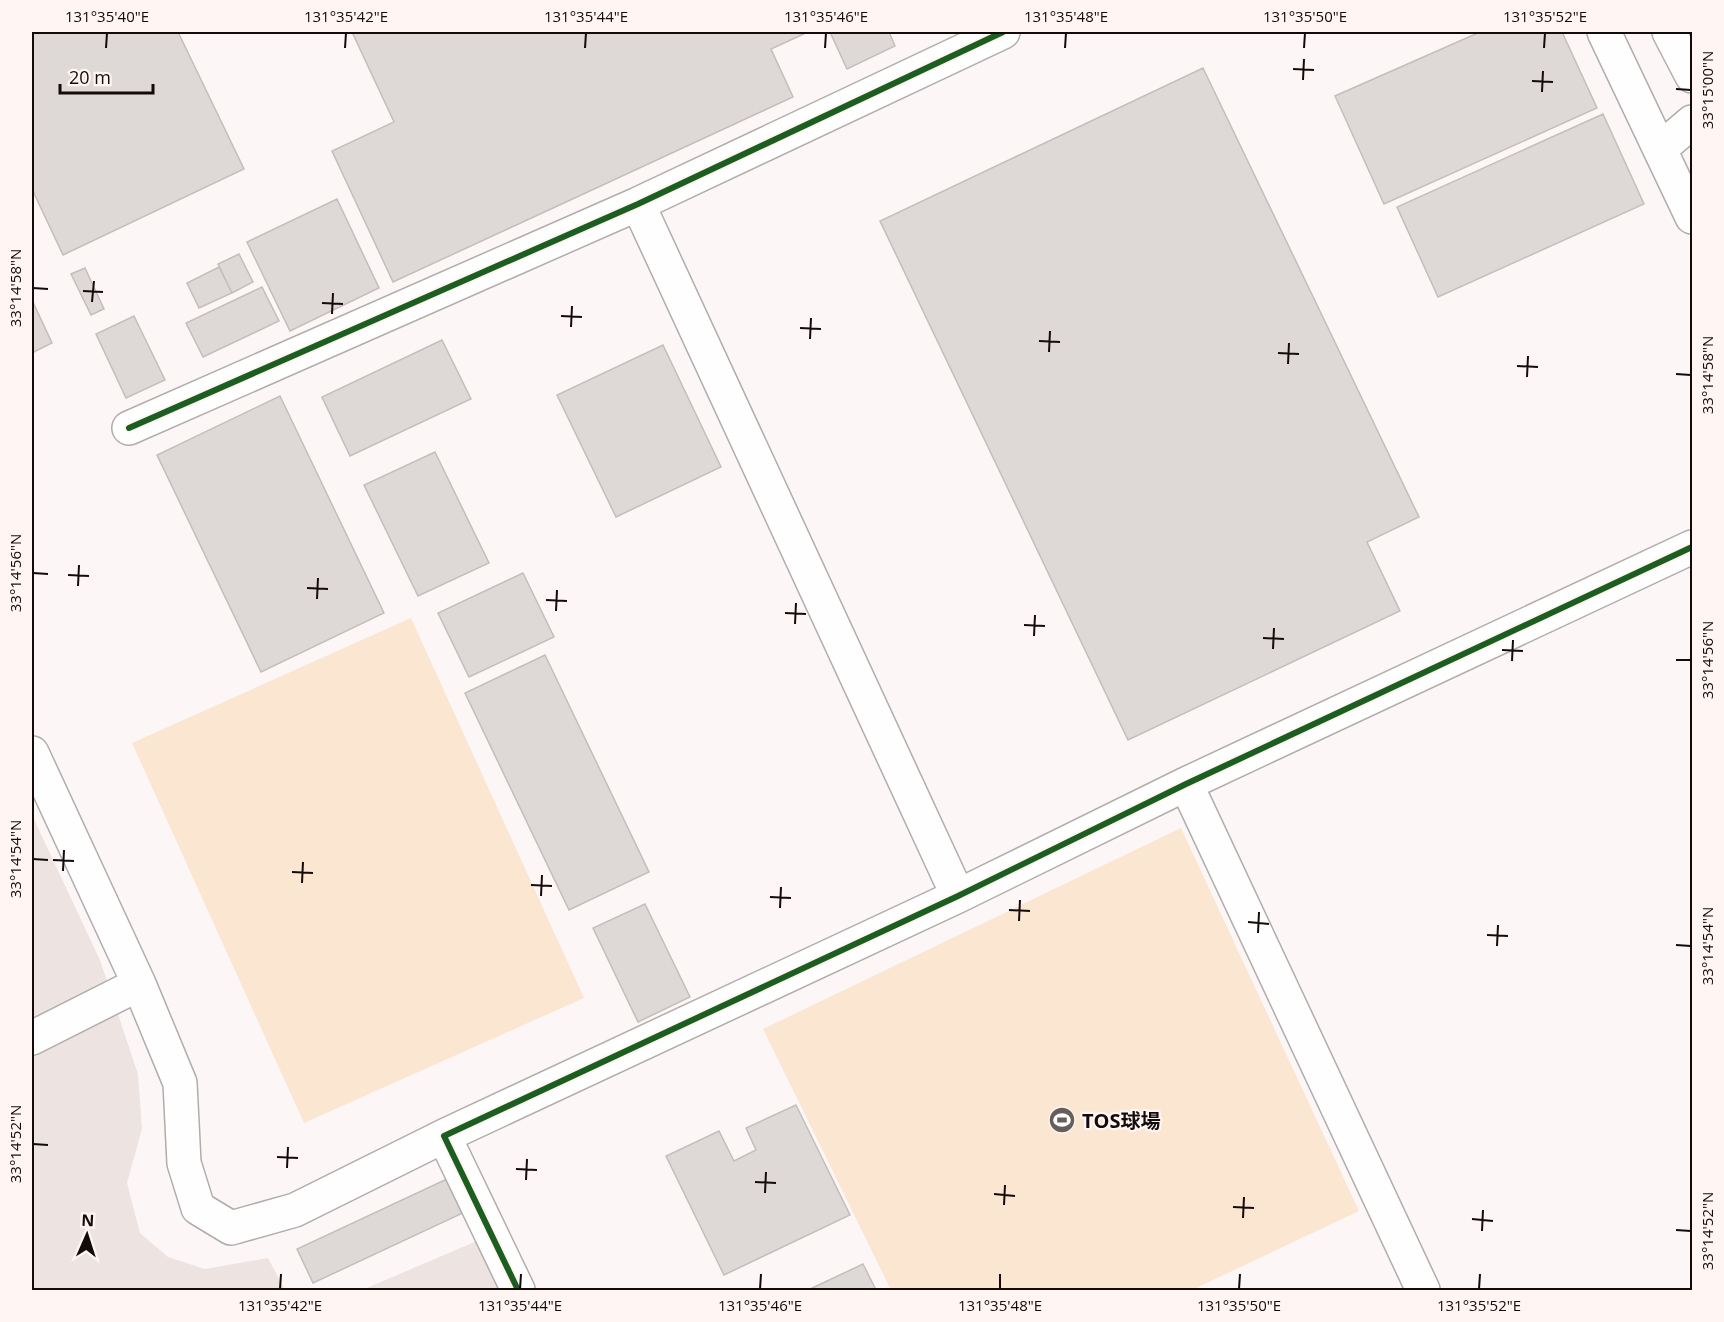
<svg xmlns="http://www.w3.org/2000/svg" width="1724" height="1322" viewBox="0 0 1724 1322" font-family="'Open Sans','Noto Sans JP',sans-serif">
  <rect width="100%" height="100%" fill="#fcf7f6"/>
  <path fill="#ede4e2" d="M 32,815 L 100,960 L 138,1074 L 142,1129 L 127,1183 L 140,1233 L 168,1257 L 205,1269 L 268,1258 L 285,1290 L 32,1290 Z
    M 479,1240 L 503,1290 L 362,1290 Z"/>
  <path fill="#fae6d1" d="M 411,618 L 584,998 L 304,1123 L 132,743 Z
    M 1181,828 L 1359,1211 L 1192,1290 L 891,1290 L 763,1029 Z"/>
  <path fill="#ded8d6" stroke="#c4bebb" stroke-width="1.5" d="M 32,32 L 178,32 L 244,169 L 63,255 L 32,189 Z
    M 352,32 L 808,32 L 771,49 L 793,97 L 393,282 L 332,151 L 394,122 Z
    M 830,32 L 889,32 L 895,46 L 847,69 Z
    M 1480,32 L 1562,32 L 1597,108 L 1384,204 L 1335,96 Z
    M 1203,68 L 1419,517 L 1367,542 L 1400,611 L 1128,740 L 880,221 Z
    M 1603,114 L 1644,204 L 1438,297 L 1397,207 Z
    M 337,199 L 379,288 L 290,331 L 247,242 Z
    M 239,254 L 253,282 L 232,293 L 218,264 Z
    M 219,267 L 232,293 L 199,308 L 187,283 Z
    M 85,268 L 104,309 L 91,315 L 71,274 Z
    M 262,287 L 279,321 L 203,357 L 186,323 Z
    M 32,300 L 52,343 L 32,353 Z
    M 134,316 L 165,380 L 126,398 L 96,334 Z
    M 442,340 L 471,399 L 350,456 L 322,397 Z
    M 663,345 L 721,467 L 616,517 L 557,395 Z
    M 280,396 L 384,613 L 261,672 L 157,455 Z
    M 435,452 L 489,563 L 418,596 L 364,485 Z
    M 523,573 L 554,637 L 469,677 L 438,613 Z
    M 545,655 L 649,872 L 569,910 L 465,693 Z
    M 645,904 L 690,997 L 638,1022 L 593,928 Z
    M 796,1105 L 850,1215 L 724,1275 L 666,1156 L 719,1131 L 734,1161 L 756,1150 L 746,1128 Z
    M 449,1178 L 465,1212 L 313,1283 L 297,1249 Z
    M 863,1264 L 876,1290 L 808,1290 Z"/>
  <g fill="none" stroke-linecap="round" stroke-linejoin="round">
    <defs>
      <path id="minor" d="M 1604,32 L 1692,217
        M 1669,32 L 1692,76
        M 1660,149 L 1692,122
        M 638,204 L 958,896
        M 129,428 L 638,204 L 1003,32
        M 32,753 L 139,984 L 180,1083 L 184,1163 L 198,1208 L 231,1228 L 295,1210 L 444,1136
        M 1186,784 L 1423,1290
        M 32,1038 L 139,984
        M 518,1290 L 444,1136 L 958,896 L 1186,784 L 1692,547"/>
    </defs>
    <use href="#minor" stroke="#b2acab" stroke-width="36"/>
    <use href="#minor" stroke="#fffefe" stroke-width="33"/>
    <defs>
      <path id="cycleway" d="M 129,428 L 638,204 L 1003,32
        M 518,1290 L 444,1136 L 958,896 L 1186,784 L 1692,547"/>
    </defs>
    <use href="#cycleway" stroke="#fff5f3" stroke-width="10"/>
    <use href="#cycleway" stroke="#1b5e20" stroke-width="6"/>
  </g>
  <path fill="none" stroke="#130b0a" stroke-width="2" d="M 106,48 L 107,33M 345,48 L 346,33M 585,48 L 586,33M 825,48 L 826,33M 1065,48 L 1066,33M 1304,48 L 1305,33M 1544,48 L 1545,33M 1293,69 L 1314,70M 1303,80 L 1304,59M 1532,81 L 1553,82M 1676,89 L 1691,90M 1542,92 L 1543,71M 33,288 L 48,289M 83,291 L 103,292M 92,302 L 94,281M 322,303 L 343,304M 332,314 L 333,293M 561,316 L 582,317M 571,327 L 572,306M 800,328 L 821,329M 810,339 L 811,318M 1039,341 L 1060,342M 1049,352 L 1050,331M 1278,353 L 1299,354M 1288,364 L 1289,343M 1517,366 L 1538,367M 1676,374 L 1691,375M 1527,377 L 1528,356M 33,573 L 48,574M 68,575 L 89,576M 78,586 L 79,565M 307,588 L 328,589M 317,599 L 318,578M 546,600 L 567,601M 556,611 L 557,590M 785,613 L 806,614M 795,624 L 796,603M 1024,625 L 1045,626M 1034,636 L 1035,615M 1263,638 L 1284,639M 1273,649 L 1274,628M 1502,650 L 1523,651M 1676,660 L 1691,660M 1512,661 L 1513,640M 33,859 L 48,860M 53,860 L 74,861M 63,871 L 64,850M 292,872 L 313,873M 302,883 L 303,862M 531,885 L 552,886M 541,896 L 542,875M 770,897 L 791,898M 780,908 L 781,887M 1009,910 L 1030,911M 1019,921 L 1020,900M 1248,922 L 1269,924M 1258,933 L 1259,912M 1487,935 L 1508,936M 1676,945 L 1691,946M 1497,946 L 1498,925M 33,1144 L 48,1145M 277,1157 L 298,1158M 287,1168 L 288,1147M 516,1169 L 537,1170M 526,1180 L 527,1159M 755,1182 L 776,1183M 765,1193 L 766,1172M 994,1194 L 1015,1196M 1004,1205 L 1005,1185M 1233,1207 L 1254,1208M 1243,1218 L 1244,1197M 1472,1219 L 1493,1221M 1676,1230 L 1691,1231M 1482,1231 L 1483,1210M 280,1289 L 281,1274M 520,1289 L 521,1274M 760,1289 L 761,1274M 1000,1289 L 1000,1274M 1239,1289 L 1240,1274M 1479,1289 L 1480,1274"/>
  <defs>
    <symbol id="stadium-disc" viewBox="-11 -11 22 22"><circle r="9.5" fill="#655e5d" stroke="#fff5f3"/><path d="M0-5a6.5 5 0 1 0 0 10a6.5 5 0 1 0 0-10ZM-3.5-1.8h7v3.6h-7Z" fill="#fff"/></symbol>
  </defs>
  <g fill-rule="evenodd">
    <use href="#stadium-disc" x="1047" y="1105" width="30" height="30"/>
  </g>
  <g text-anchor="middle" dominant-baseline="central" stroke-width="4.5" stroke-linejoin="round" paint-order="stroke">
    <g font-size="20" font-weight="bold" fill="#130b0a" stroke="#fff5f3" text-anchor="start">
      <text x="1082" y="1120">TOS球場</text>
    </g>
  </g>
  <rect width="1724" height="1322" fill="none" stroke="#fff5f3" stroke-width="66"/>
  <g transform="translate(87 1235) rotate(3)" stroke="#fff5f3" stroke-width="4.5" paint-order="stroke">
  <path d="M0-4.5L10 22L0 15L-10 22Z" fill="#130b0a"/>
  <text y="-9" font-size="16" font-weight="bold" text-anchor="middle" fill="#130b0a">N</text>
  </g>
  <path d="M60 84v9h93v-9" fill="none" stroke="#130b0a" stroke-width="3"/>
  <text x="69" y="84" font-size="18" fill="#130b0a" stroke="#fff5f3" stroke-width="4.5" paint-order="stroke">20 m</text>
  <rect x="33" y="33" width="1658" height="1256" fill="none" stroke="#130b0a" stroke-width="2"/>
  <g font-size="15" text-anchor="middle" fill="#130b0a">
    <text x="107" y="22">131°35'40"E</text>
    <text x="346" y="22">131°35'42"E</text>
    <text x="586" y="22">131°35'44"E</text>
    <text x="826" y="22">131°35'46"E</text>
    <text x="1066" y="22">131°35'48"E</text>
    <text x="1305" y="22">131°35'50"E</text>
    <text x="1545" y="22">131°35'52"E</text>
    <text transform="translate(1708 90) rotate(-90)" y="5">33°15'00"N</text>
    <text transform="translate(16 288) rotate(-90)" y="5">33°14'58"N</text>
    <text transform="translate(1708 375) rotate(-90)" y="5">33°14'58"N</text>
    <text transform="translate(16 573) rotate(-90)" y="5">33°14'56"N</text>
    <text transform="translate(1708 660) rotate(-90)" y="5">33°14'56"N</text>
    <text transform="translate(16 859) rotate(-90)" y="5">33°14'54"N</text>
    <text transform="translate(1708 946) rotate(-90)" y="5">33°14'54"N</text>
    <text transform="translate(16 1144) rotate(-90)" y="5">33°14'52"N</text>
    <text transform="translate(1708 1231) rotate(-90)" y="5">33°14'52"N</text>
    <text x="280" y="1311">131°35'42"E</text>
    <text x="520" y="1311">131°35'44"E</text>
    <text x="760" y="1311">131°35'46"E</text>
    <text x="1000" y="1311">131°35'48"E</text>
    <text x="1239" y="1311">131°35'50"E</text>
    <text x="1479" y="1311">131°35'52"E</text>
  </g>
</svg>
